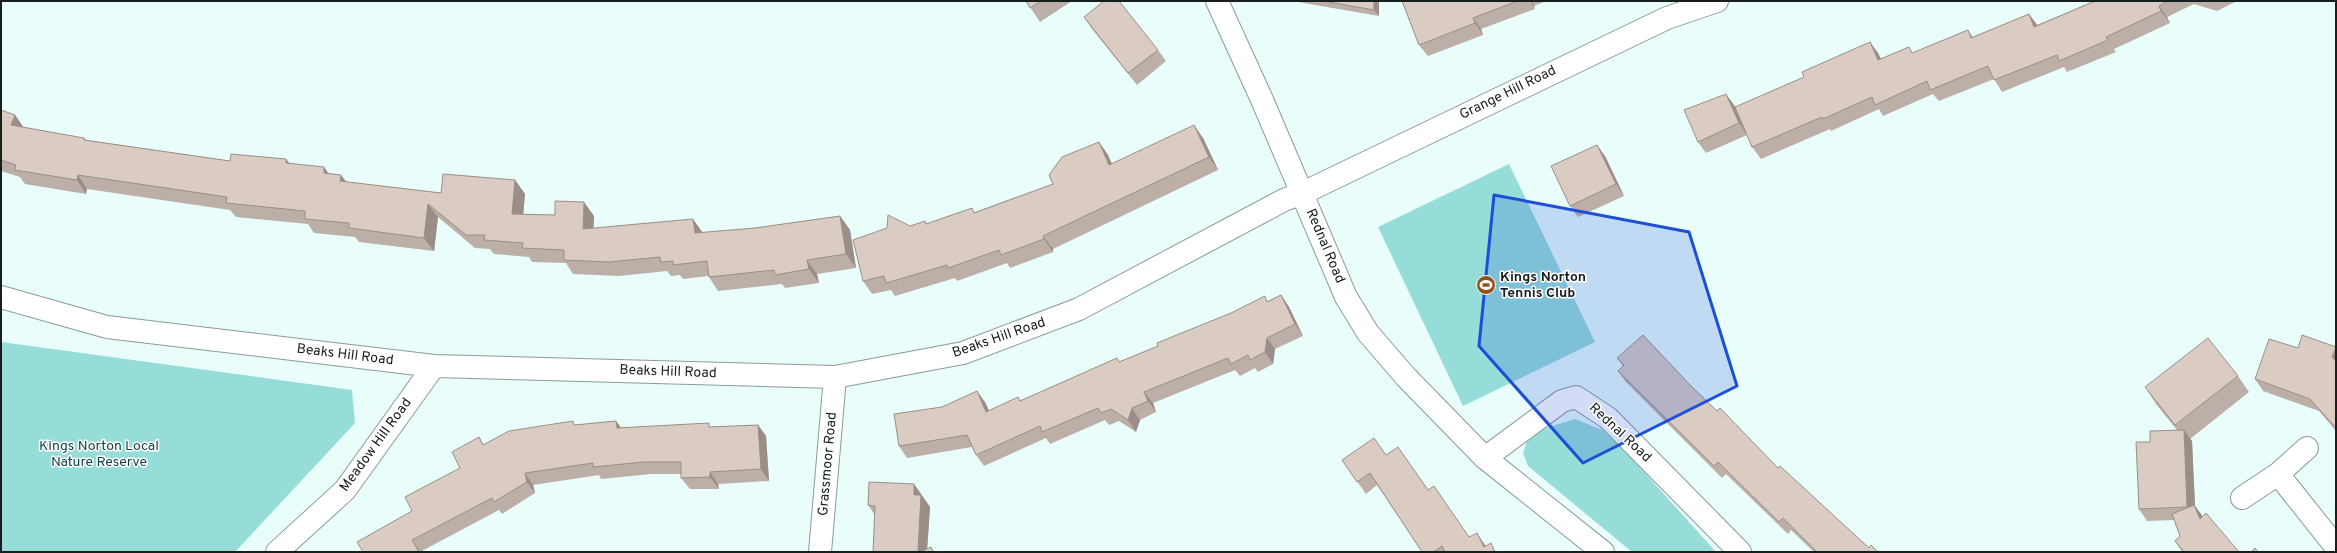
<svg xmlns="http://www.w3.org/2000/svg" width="2337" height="553" viewBox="0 0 2337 553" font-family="Overpass,sans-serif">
  <rect width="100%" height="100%" fill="#e9fdfb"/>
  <path fill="#96ddd9" d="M 1509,164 L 1595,342 L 1463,406 L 1378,227 Z
    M 1,342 L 352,390 L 355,423 L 235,552 L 1,552 Z
    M 1575,419 L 1602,430 L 1628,454 L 1716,552 L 1632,552 L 1528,466 L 1523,453 L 1528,438 L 1543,429 Z"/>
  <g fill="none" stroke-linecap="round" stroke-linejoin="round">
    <defs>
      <path id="minor" d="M 1217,1 L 1263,102 L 1346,297 L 1368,333 L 1406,377 L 1485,458 L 1603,552
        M 1,297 L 107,327 L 434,366 L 835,377 L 963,353 L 1079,309 L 1284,200 L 1303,193 L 1667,18 L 1717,1
        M 1485,458 L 1562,401 L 1576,397 L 1608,418 L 1740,552
        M 2278,474 L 2336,547
        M 2242,498 L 2278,474 L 2307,448
        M 277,552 L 345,490 L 434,366
        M 820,552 L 835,377"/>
    </defs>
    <use href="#minor" stroke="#899b9a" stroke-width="24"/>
    <use href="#minor" stroke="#fff" stroke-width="22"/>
  </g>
  <path fill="#bbafa7" d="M 1026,1 L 1072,1 L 1040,22 Z
    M 1297,1 L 1379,1 L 1379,16 L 1298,2 Z
    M 1402,1 L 1546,1 L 1534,6 L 1535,9 L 1481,29 L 1483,35 L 1428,56 L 1419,45 Z
    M 2095,1 L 2237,1 L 2217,11 L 2194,4 L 2167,17 L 2170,23 L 2114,49 L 2116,52 L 2067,72 L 2064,67 L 2002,92 L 1994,79 L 1939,101 L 1933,94 L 1883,116 L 1879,109 L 1831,131 L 1830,129 L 1761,159 L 1752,147 L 1747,135 L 1706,153 L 1698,142 L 1734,105 L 1735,107 L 1878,53 L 1881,59 L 1913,53 L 1968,30 L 1973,37 L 2029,14 L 2037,25 Z
    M 1084,17 L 1158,50 L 1166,61 L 1137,85 L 1092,29 Z
    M 1,110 L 15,115 L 24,128 L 84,138 L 86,140 L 230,161 L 286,159 L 290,164 L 329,173 L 346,182 L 441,193 L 515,180 L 525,194 L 523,214 L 594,216 L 593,228 L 703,233 L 755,228 L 840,216 L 850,230 L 856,268 L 817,274 L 819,283 L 785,288 L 782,284 L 718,291 L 709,277 L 708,276 L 683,279 L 680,275 L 671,276 L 667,271 L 619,276 L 573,274 L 566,263 L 532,262 L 529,257 L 494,254 L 490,249 L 475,248 L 438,217 L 434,251 L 359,242 L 355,237 L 314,233 L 308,224 L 236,217 L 230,210 L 87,189 L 86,194 L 25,184 L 20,177 L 1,171 Z
    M 1203,138 L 1218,170 L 1053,249 L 1053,252 L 1010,268 L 1007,263 L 957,281 L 955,278 L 895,296 L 891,290 L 872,294 L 863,281 L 910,226 L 925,221 L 927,224 L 975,212 L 1053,184 L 1099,142 L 1108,155 L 1112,164 Z
    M 1605,156 L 1624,196 L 1578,217 L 1570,206 Z
    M 1281,295 L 1289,307 L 1303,336 L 1275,349 L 1273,364 L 1258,372 L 1255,368 L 1240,376 L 1235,370 L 1153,403 L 1156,412 L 1140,420 L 1136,432 L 1119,421 L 1109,425 L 1105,420 L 1050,444 L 1046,438 L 984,466 L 976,455 L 972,447 L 907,458 L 899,446 L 985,402 L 989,411 L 1021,400 L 1120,362 L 1268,301 Z
    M 2336,347 L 2336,431 L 2319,411 L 2263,391 L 2255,379 L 2298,348 Z
    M 1617,358 L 1690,385 L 1717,411 L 1778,468 L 1869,548 L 1878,552 L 1814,552 L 1791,530 L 1788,534 L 1726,474 L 1722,478 L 1626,382 L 1618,371 L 1623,366 Z
    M 2238,376 L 2249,392 L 2190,439 L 2192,441 L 2195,506 L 2203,517 L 2239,552 L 2182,552 L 2175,541 L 2180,536 L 2174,520 L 2147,521 L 2139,509 L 2150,442 L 2177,430 L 2156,404 L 2145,387 Z
    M 616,421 L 621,428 L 712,427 L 758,425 L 766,436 L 769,481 L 718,484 L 719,489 L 690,489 L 681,478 L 681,474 L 651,474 L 601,479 L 599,475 L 533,485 L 535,493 L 502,514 L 499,510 L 420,552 L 363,552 L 412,511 L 460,468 L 479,437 L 484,445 L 576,425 Z
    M 1386,455 L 1428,490 L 1469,537 L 1497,552 L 1422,552 L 1377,485 L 1366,494 L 1342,460 Z
    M 914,484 L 930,507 L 927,549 L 931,547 L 934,552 L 873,552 L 875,515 L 868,505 Z"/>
  <path fill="#998f88" d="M 1374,1 L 1379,1 L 1379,16 L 1374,10 Z
    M 1530,1 L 1531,1 L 1534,6 L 1535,9 Z
    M 2159,6 L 2167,17 L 2170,23 L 2161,11 Z
    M 2029,14 L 2038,26 L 2034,27 Z
    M 1473,18 L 1481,29 L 1483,35 L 1475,23 Z
    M 1870,42 L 1878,53 L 1887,72 L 1878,60 Z
    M 1726,94 L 1734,105 L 1747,135 L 1739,123 Z
    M 15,115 L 24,128 L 11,125 Z
    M 1194,125 L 1203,138 L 1218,170 L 1209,157 Z
    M 1099,142 L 1108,155 L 1118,178 L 1109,165 Z
    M 1597,145 L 1605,156 L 1624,196 L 1616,184 Z
    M 286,159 L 296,173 L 286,163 Z
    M 324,167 L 334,181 L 324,173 Z
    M 78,175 L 87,189 L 86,194 L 77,180 Z
    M 341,175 L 351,188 L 340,181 Z
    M 515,180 L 525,194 L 522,228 L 512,214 Z
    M 584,202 L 594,216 L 593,242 L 583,229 Z
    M 428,204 L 438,217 L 434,251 L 424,238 Z
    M 840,216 L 850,230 L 856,268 L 846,254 Z
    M 693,219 L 703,233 L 695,233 Z
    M 1043,236 L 1053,249 L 1053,252 L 1044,239 Z
    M 807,260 L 817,274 L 819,283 L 809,269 Z
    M 1281,295 L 1289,307 L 1303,336 L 1295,324 Z
    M 1267,338 L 1275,349 L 1273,364 L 1265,352 Z
    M 2336,347 L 2336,362 L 2332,357 Z
    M 977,391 L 985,402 L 995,424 L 986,412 Z
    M 1144,392 L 1153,403 L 1156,412 L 1148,401 Z
    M 1132,408 L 1140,420 L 1136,432 L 1128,420 Z
    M 616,421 L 625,433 L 617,428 Z
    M 758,425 L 766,436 L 769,481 L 761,469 Z
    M 2184,430 L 2192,441 L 2195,506 L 2204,518 L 2209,532 L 2196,519 L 2187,507 Z
    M 710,472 L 718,484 L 719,489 L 710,477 Z
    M 525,473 L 533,485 L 535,493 L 527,482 Z
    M 914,484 L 930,507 L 927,552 L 918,552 L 914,495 Z
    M 1477,533 L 1485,545 L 1489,552 L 1484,547 Z
    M 412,540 L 420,552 L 419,552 Z"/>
  <path fill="#daccc2" stroke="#998f88" d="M 1026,1 L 1041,1 L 1030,8 Z
    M 1104,1 L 1119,1 L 1158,50 L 1128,73 L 1084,17 Z
    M 1323,1 L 1374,1 L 1374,10 Z
    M 1402,1 L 1517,1 L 1473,18 L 1475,23 L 1419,45 Z
    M 2095,1 L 2168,1 L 2159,6 L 2161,11 L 2106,37 L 2108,40 L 2059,61 L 2057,55 L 1994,80 L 1988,66 L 1930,90 L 1927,81 L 1875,105 L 1872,97 L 1823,119 L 1822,117 L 1752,147 L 1735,107 L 1804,77 L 1802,72 L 1870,42 L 1878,60 L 1909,47 L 1912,53 L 1968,30 L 1971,38 L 2029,14 L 2034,27 Z
    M 1726,94 L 1739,123 L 1698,142 L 1684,110 Z
    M 1,110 L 15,115 L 11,125 L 84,138 L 84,140 L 230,161 L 231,154 L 286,159 L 286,163 L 324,167 L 324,173 L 341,175 L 340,181 L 441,193 L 443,174 L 515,180 L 512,214 L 555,215 L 555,201 L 584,202 L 583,229 L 693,219 L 695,233 L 755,228 L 840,216 L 846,254 L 807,260 L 809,269 L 775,275 L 774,270 L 709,277 L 707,261 L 673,265 L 673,261 L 661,262 L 660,257 L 609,262 L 564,260 L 564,250 L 522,248 L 523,243 L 484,240 L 485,235 L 466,235 L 428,204 L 424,238 L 349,228 L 349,223 L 305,219 L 305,211 L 226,203 L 227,197 L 78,175 L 77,180 L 15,170 L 16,165 L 1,160 Z
    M 1194,125 L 1209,157 L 1043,236 L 1044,239 L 1001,255 L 999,250 L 948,268 L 947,265 L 886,283 L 884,276 L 863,281 L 853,240 L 887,228 L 888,215 L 910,226 L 925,221 L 926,224 L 972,208 L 974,213 L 1053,184 L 1049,175 L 1062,157 L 1099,142 L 1109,165 Z
    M 1597,145 L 1616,184 L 1570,206 L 1551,166 Z
    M 1281,295 L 1295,324 L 1267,338 L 1265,352 L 1250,360 L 1248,355 L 1231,364 L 1228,358 L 1144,392 L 1148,401 L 1132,408 L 1128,420 L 1111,409 L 1101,413 L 1098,408 L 1042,432 L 1040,426 L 976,455 L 967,435 L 899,446 L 894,414 L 942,407 L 977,391 L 986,412 L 1018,397 L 1020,401 L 1117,358 L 1119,362 L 1158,346 L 1157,343 L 1231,313 L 1265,296 L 1267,302 Z
    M 1643,335 L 1690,385 L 1717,411 L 1720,408 L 1778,468 L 1780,466 L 1869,548 L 1871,545 L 1878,552 L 1817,552 L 1783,518 L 1779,522 L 1718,462 L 1714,466 L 1618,371 L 1624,365 L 1617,358 Z
    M 2302,335 L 2336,347 L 2332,357 L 2336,361 L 2336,428 L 2310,399 L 2255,379 L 2269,339 L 2298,348 Z
    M 2208,338 L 2238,376 L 2175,425 L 2145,387 Z
    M 573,421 L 574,425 L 616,421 L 617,428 L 709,423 L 709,427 L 758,425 L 761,469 L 710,472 L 710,477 L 681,478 L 681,462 L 643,462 L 593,467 L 593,463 L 525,473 L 527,482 L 494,502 L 492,498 L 412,540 L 419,552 L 363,552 L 357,542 L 412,511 L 405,497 L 460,468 L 452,452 L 479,437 L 483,445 L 509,431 Z
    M 2184,430 L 2187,507 L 2139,509 L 2136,442 L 2150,442 L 2150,431 Z
    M 1374,438 L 1386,455 L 1398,447 L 1428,490 L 1434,486 L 1469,537 L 1477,533 L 1484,547 L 1491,543 L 1495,552 L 1445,552 L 1442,546 L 1433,552 L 1422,552 L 1370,473 L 1357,482 L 1342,460 Z
    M 869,482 L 914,484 L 914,495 L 921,495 L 918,552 L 873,552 L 875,506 L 868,505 Z
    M 2194,505 L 2200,519 L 2206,513 L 2239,552 L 2184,552 L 2175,541 L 2180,536 L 2172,514 Z
    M 931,547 L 933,552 L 920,552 Z
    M 2255,548 L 2258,552 L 2251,552 Z"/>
  <path fill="#1d4ed8" fill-opacity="0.2" stroke="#1d4ed8" stroke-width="3" stroke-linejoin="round" d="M 1494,195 L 1689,232 L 1737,386 L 1583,463 L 1479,346 Z"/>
  <defs>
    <symbol id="stadium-disc" viewBox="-11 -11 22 22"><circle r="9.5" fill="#915318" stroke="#fff"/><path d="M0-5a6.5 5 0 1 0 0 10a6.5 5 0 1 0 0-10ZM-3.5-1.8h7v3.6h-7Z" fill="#fff"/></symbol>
  </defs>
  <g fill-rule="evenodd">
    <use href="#stadium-disc" x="1475" y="274" width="22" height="22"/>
  </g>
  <g text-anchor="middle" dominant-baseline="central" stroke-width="3" stroke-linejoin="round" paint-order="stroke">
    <g font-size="14" fill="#171f1e" stroke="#fff">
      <text transform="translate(1508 93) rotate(-26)">Grange Hill Road</text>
      <text transform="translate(1325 246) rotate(67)">Rednal Road</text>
      <text transform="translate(999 338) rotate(-19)">Beaks Hill Road</text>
      <text transform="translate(345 355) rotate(7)">Beaks Hill Road</text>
      <text transform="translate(668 372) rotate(2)">Beaks Hill Road</text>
      <text transform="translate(1620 433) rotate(43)">Rednal Road</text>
      <text transform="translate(376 445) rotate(-54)">Meadow Hill Road</text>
      <text transform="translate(828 464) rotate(-85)">Grassmoor Road</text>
    </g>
    <g font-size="14" font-weight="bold" fill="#171f1e" stroke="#fff" text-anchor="start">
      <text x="1500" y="277">Kings Norton<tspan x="1500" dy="16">Tennis Club</tspan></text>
    </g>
    <g font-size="14" fill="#144442" stroke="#fff">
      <text x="99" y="446">Kings Norton Local<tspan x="99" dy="16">Nature Reserve</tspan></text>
    </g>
  </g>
  <rect width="2337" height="553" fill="none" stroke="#171f1e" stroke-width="4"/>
</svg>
